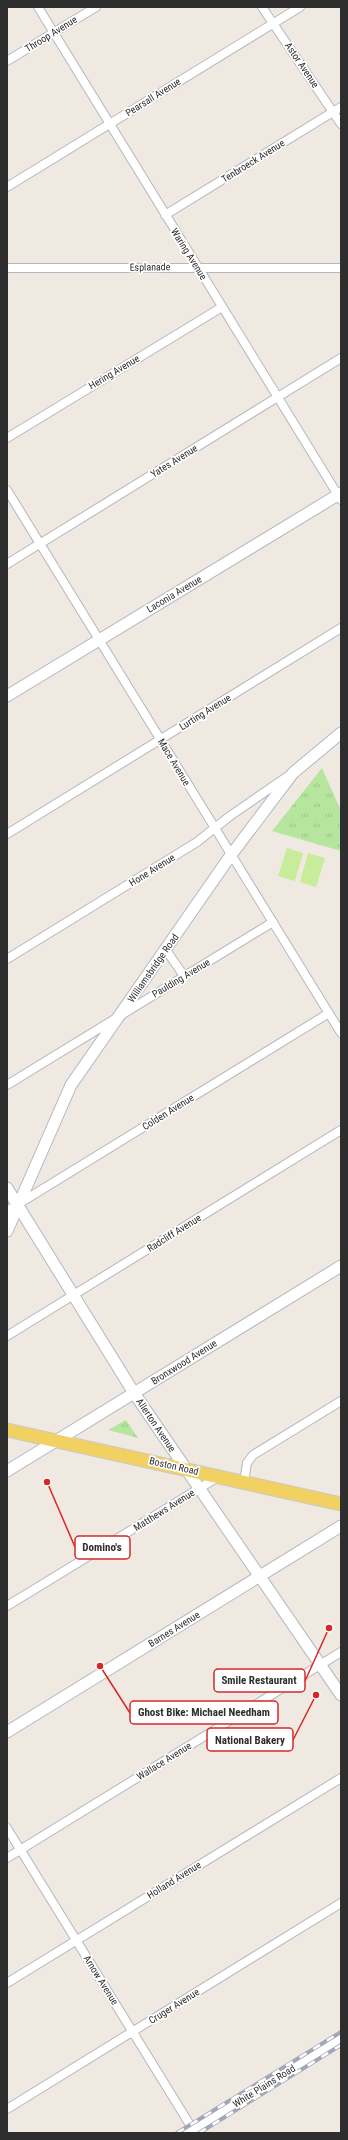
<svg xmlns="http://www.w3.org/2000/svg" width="348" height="2140" viewBox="0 0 348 2140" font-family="'Roboto Condensed',sans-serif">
  <defs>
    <pattern id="park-tufts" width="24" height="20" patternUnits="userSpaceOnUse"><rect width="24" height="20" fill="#b6e59e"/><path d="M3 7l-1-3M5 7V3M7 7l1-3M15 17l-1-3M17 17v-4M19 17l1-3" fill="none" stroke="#9dc588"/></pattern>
  </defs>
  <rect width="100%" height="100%" fill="#efe9e1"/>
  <path fill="url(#park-tufts)" d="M 322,768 L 341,811 L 341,851 L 272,831 Z
    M 126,1420 L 138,1438 L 108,1430 Z"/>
  <path fill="#c9ec9a" d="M 287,848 L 303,853 L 295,881 L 278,876 Z
    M 308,853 L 325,858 L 316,887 L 300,882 Z"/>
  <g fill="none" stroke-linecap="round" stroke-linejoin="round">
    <defs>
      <path id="street" d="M 38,7 L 341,500
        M 262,7 L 341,124
        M 7,61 L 96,7
        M 7,187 L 300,7
        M 165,215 L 341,107
        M 7,268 L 341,268
        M 7,438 L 222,307
        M 7,490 L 341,1033
        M 7,564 L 341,358
        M 7,834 L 341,628
        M 166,950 L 184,976
        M 7,959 L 197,842 L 230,816 L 288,776
        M 7,1085 L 273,922
        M 7,1211 L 329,1013
        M 7,1336 L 341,1130
        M 244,1482 L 247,1463 L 253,1455 L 341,1401
        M 7,1606 L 218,1477
        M 7,1828 L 195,2133
        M 7,1858 L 341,1652
        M 7,1983 L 341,1778
        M 7,2109 L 341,1903"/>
      <path id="secondary" d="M 7,696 L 341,493
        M 7,1188 L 134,1393 L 341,1695
        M 7,1231 L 71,1085 L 231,855 L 293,773 L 341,733
        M 7,1471 L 341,1266
        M 7,1732 L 341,1526
        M 187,2133 L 341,2038"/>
      <path id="primary" d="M 7,1430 L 341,1504"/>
    </defs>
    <use href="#street" stroke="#b4b7c1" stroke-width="10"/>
    <use href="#secondary" stroke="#b4b7c1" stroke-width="13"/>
    <use href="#primary" stroke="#c9c9c9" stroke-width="15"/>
    <use href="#street" stroke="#fff" stroke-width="8"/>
    <use href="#secondary" stroke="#fff" stroke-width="11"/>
    <use href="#primary" stroke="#f2d163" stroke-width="13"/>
    <defs>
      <path id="rail" d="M 177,2133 L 341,2032
        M 199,2133 L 341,2045"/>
    </defs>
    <use href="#rail" stroke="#a3a6b8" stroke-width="4"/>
    <use href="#rail" stroke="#fff" stroke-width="2.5" stroke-dasharray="8" stroke-linecap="butt"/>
  </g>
  <g text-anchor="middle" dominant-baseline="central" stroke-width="3.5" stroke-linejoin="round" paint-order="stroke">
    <g font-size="10" fill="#2e2e2e" stroke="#fff">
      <text transform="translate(51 34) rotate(-32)">Throop Avenue</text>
      <text transform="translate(302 65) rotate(56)">Astor Avenue</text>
      <text transform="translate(153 97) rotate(-32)">Pearsall Avenue</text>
      <text transform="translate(253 161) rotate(-32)">Tenbroeck Avenue</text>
      <text transform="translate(189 254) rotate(58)">Waring Avenue</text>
      <text transform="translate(150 267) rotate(-1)">Esplanade</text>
      <text transform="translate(114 372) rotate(-31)">Hering Avenue</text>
      <text transform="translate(174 461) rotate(-32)">Yates Avenue</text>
      <text transform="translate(174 594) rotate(-31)">Laconia Avenue</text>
      <text transform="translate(205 712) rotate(-32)">Lurting Avenue</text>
      <text transform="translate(174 762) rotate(59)">Mace Avenue</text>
      <text transform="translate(152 870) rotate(-32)">Hone Avenue</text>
      <text transform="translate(153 968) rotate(-55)">Williamsbridge Road</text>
      <text transform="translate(181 978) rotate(-31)">Paulding Avenue</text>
      <text transform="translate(168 1112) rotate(-32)">Colden Avenue</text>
      <text transform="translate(174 1233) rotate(-32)">Radcliff Avenue</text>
      <text transform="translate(184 1362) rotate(-32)">Bronxwood Avenue</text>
      <text transform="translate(156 1425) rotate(56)">Allerton Avenue</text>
      <text transform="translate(174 1466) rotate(13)">Boston Road</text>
      <text transform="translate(164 1510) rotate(-32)">Matthews Avenue</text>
      <text transform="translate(174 1629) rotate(-32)">Barnes Avenue</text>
      <text transform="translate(164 1761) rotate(-32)">Wallace Avenue</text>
      <text transform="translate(174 1880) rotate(-32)">Holland Avenue</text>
      <text transform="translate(101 1980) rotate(58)">Arnow Avenue</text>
      <text transform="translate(174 2006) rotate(-32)">Cruger Avenue</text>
      <text transform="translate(264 2086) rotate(-32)">White Plains Road</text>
    </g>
  </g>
  <path fill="none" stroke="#d62828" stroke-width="1.5" d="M47 1482L75 1547M329 1628L305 1681M100 1666L130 1713M316 1695L293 1740"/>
  <g fill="#d62828" stroke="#fff" stroke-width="1.5">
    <circle cx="47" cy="1482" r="4"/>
    <circle cx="329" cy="1628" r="4"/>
    <circle cx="100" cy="1666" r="4"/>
    <circle cx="316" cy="1695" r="4"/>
  </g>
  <g fill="#fff" stroke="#d62828" stroke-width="1.5">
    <rect x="75" y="1536" width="55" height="23" rx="4"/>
    <rect x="214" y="1669" width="91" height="23" rx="4"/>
    <rect x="130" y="1701" width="148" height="23" rx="4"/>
    <rect x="207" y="1728" width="86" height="23" rx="4"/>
  </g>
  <g font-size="11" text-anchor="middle" font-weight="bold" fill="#2e2e2e">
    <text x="102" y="1551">Domino's</text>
    <text x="259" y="1684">Smile Restaurant</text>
    <text x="204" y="1716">Ghost Bike: Michael Needham</text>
    <text x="250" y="1744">National Bakery</text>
  </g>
  <rect width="348" height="2140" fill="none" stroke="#2e2e2e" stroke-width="16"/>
</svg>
